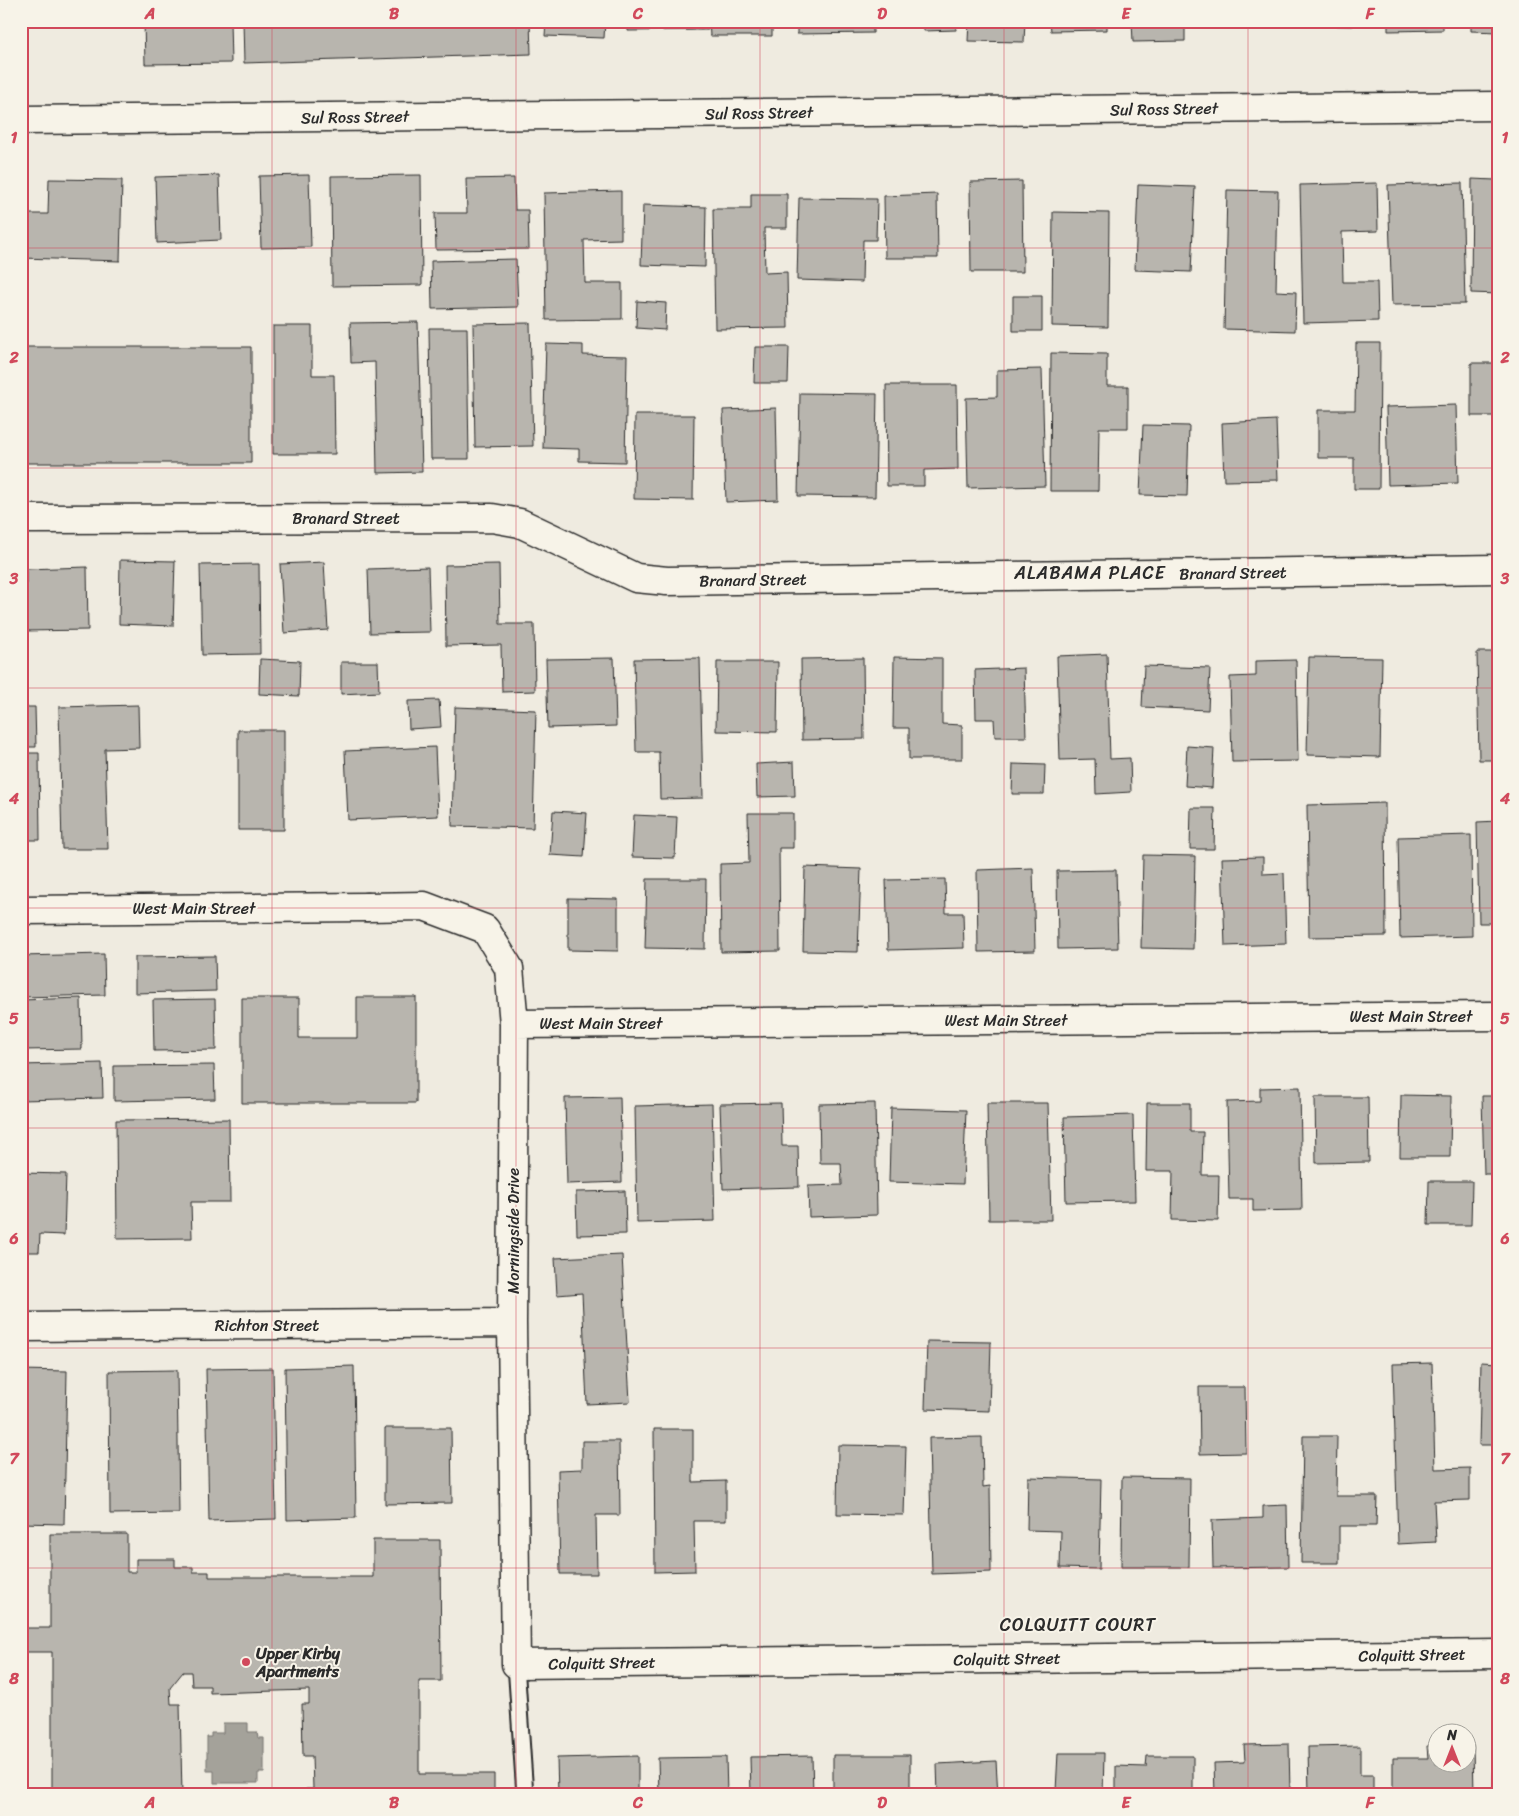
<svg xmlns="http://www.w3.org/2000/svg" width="1519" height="1816" viewBox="0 0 1519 1816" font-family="Sriracha,sans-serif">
  <rect width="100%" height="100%" fill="#efebe0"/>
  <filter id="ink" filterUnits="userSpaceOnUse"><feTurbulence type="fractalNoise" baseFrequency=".02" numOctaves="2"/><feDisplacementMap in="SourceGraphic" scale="10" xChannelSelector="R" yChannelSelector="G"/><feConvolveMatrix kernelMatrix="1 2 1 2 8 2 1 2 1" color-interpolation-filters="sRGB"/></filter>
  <g filter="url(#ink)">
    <path fill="#a4a29a" stroke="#74726e" d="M 223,1723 L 248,1723 L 248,1732 L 257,1732 L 258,1738 L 264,1738 L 264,1773 L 258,1773 L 258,1783 L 214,1783 L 214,1771 L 207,1771 L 207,1737 L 211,1737 L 211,1733 L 223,1733 Z"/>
    <path fill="#b8b5ae" stroke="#2b2b2b" d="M 144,21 L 230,21 L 231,63 L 145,64 Z
      M 243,21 L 530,21 L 531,54 L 244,63 Z
      M 546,21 L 605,21 L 604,38 L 545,36 Z
      M 628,21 L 707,21 L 708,30 L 628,31 Z
      M 709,21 L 772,21 L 772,36 L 710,36 Z
      M 797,21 L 873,21 L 873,33 L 797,34 Z
      M 924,21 L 956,21 L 956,30 L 924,31 Z
      M 969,21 L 1025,21 L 1024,42 L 968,41 Z
      M 1050,21 L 1107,21 L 1107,30 L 1051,31 Z
      M 1132,21 L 1210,21 L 1210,23 L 1185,24 L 1185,41 L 1133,42 Z
      M 1221,21 L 1274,21 L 1274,26 L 1221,27 Z
      M 1303,21 L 1353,21 L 1353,26 L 1303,25 Z
      M 1388,21 L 1443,21 L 1443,30 L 1388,31 Z
      M 1471,21 L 1498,21 L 1498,32 L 1471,31 Z
      M 219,175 L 221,240 L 157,243 L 155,177 Z
      M 309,175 L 311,247 L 261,248 L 259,176 Z
      M 421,175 L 422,285 L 332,286 L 331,176 Z
      M 514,178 L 515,210 L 528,210 L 529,249 L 436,250 L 435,213 L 467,213 L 466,179 Z
      M 49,179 L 122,180 L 120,261 L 21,258 L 21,214 L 48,214 Z
      M 1472,179 L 1495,180 L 1495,185 L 1498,185 L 1498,294 L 1471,293 Z
      M 1022,181 L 1023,272 L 971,272 L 970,182 Z
      M 1377,183 L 1378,231 L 1342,232 L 1343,282 L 1377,282 L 1378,321 L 1303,323 L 1300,185 Z
      M 1462,183 L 1465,304 L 1392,305 L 1388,185 Z
      M 1138,185 L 1195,187 L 1191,272 L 1135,270 Z
      M 1227,190 L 1278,191 L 1276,291 L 1296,292 L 1295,331 L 1224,329 Z
      M 621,191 L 621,239 L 584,240 L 585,283 L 622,283 L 622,319 L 546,320 L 544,193 Z
      M 751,194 L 787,194 L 787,228 L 764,228 L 765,273 L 787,272 L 788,328 L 715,329 L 713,209 L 751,209 Z
      M 937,194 L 938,258 L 885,258 L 884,196 Z
      M 799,198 L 877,199 L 876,240 L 863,240 L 862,282 L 797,280 Z
      M 643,205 L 706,207 L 705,267 L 641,265 Z
      M 1053,212 L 1109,213 L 1108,327 L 1052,326 Z
      M 516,259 L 518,307 L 432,309 L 431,261 Z
      M 1013,296 L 1042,296 L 1042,331 L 1013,331 Z
      M 637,301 L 666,303 L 665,330 L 636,328 Z
      M 418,322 L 422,472 L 377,473 L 375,362 L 351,363 L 350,323 Z
      M 530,323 L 533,446 L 475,447 L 473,324 Z
      M 273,326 L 312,326 L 312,375 L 334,375 L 335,454 L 273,454 Z
      M 429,328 L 467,328 L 469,459 L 431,459 Z
      M 1356,343 L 1380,343 L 1379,489 L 1354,489 L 1354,458 L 1318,458 L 1318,410 L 1355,410 Z
      M 546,344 L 583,345 L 583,355 L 627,356 L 625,462 L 579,461 L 579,449 L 543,448 Z
      M 21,347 L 251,347 L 251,463 L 21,463 Z
      M 755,347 L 789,347 L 788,383 L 754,383 Z
      M 1051,353 L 1107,354 L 1107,386 L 1128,386 L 1128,428 L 1099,428 L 1098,491 L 1050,491 Z
      M 1471,363 L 1498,363 L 1498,416 L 1471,416 Z
      M 1042,369 L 1045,486 L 968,488 L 966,398 L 997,397 L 997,370 Z
      M 886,385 L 957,385 L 958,469 L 924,470 L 924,486 L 887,486 Z
      M 800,393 L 877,394 L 875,497 L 798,496 Z
      M 1456,405 L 1458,483 L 1388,485 L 1386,407 Z
      M 776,408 L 778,500 L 726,502 L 723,410 Z
      M 635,415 L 694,415 L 693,500 L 634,499 Z
      M 1276,420 L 1278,480 L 1224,481 L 1222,423 Z
      M 1143,425 L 1189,426 L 1187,496 L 1140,495 Z
      M 120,560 L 175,561 L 173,626 L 119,624 Z
      M 324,562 L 328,630 L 284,633 L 280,564 Z
      M 259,564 L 260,654 L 202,655 L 200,565 Z
      M 499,564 L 500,624 L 534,624 L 535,691 L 502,692 L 501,645 L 446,646 L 445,565 Z
      M 87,567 L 88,630 L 26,631 L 26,569 Z
      M 428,567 L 430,632 L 370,633 L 368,569 Z
      M 1477,652 L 1498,652 L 1498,760 L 1479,760 Z
      M 1107,654 L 1110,759 L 1130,758 L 1131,792 L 1096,794 L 1095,759 L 1060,760 L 1057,656 Z
      M 894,657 L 942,658 L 942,724 L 962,725 L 962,759 L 909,759 L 909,728 L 893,728 Z
      M 1309,657 L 1382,658 L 1380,757 L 1307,755 Z
      M 614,658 L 616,726 L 548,728 L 546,659 Z
      M 700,658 L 703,798 L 660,799 L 659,752 L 636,752 L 634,659 Z
      M 863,658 L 864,739 L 802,740 L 801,659 Z
      M 260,659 L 300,661 L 299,696 L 259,694 Z
      M 1296,660 L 1298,761 L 1232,762 L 1230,677 L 1256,676 L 1256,661 Z
      M 341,662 L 378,662 L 379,692 L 341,694 Z
      M 717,662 L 778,662 L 777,732 L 716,731 Z
      M 1144,666 L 1210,668 L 1208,710 L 1142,707 Z
      M 1024,668 L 1026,737 L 995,737 L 994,719 L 976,719 L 975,670 Z
      M 439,700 L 441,727 L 409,729 L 408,701 Z
      M 138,705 L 139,748 L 105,749 L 108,849 L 62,849 L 59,707 Z
      M 21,707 L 35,707 L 36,747 L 21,747 Z
      M 455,707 L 536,710 L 533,828 L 452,826 Z
      M 238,730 L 284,730 L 284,830 L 238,830 Z
      M 1187,746 L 1214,748 L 1212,788 L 1185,786 Z
      M 435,747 L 438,816 L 348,820 L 345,751 Z
      M 21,753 L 39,753 L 40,840 L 21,840 Z
      M 794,762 L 795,796 L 757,797 L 756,764 Z
      M 1013,764 L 1045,765 L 1044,794 L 1012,794 Z
      M 1385,803 L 1386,936 L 1309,937 L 1307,805 Z
      M 1191,808 L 1215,808 L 1214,849 L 1190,849 Z
      M 553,811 L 587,813 L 584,857 L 550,855 Z
      M 748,813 L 793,813 L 793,848 L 779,848 L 780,951 L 721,952 L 720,864 L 749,863 Z
      M 634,815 L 677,817 L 675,858 L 632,857 Z
      M 1498,821 L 1498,923 L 1479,923 L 1477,822 Z
      M 1471,835 L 1472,936 L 1400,938 L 1398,837 Z
      M 1143,855 L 1195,856 L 1193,949 L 1141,948 Z
      M 1263,857 L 1263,874 L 1284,873 L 1286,944 L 1225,946 L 1222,858 Z
      M 805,867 L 861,869 L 858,952 L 803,951 Z
      M 1033,868 L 1035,951 L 978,952 L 977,870 Z
      M 1116,870 L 1118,948 L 1058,949 L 1057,871 Z
      M 647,879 L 706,879 L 705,949 L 645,948 Z
      M 945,879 L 946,913 L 963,913 L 964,948 L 888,950 L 886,880 Z
      M 568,898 L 618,899 L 618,951 L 568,950 Z
      M 104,954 L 105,995 L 21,997 L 21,956 Z
      M 215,956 L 216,991 L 135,993 L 135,957 Z
      M 357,997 L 416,997 L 416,1103 L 242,1103 L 242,998 L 299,998 L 299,1038 L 357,1038 Z
      M 81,998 L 82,1049 L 23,1050 L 21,1000 Z
      M 215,999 L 216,1050 L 154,1051 L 153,1000 Z
      M 102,1063 L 103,1098 L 21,1100 L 21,1065 Z
      M 214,1065 L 215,1099 L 114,1101 L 114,1066 Z
      M 1300,1087 L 1302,1210 L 1253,1211 L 1253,1199 L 1229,1199 L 1227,1102 L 1260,1101 L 1260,1088 Z
      M 1401,1095 L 1451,1096 L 1450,1157 L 1400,1157 Z
      M 1482,1096 L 1498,1096 L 1498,1174 L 1484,1174 Z
      M 620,1097 L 622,1182 L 567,1184 L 565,1098 Z
      M 1315,1097 L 1368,1097 L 1369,1162 L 1316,1163 Z
      M 781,1103 L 782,1146 L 798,1146 L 799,1187 L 723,1189 L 720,1104 Z
      M 875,1103 L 877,1215 L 809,1217 L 808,1186 L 842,1185 L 841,1163 L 820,1163 L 819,1104 Z
      M 987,1103 L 1048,1103 L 1051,1220 L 989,1220 Z
      M 1147,1103 L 1190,1103 L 1190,1132 L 1203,1132 L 1202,1175 L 1219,1175 L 1218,1221 L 1172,1220 L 1173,1171 L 1146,1171 Z
      M 712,1104 L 715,1221 L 637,1223 L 635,1106 Z
      M 891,1108 L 966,1110 L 963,1184 L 889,1182 Z
      M 1133,1115 L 1135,1201 L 1066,1202 L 1064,1117 Z
      M 229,1119 L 230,1202 L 191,1202 L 192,1238 L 117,1239 L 116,1120 Z
      M 21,1173 L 66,1174 L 64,1235 L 40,1234 L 39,1252 L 21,1252 Z
      M 1429,1181 L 1472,1181 L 1471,1225 L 1428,1225 Z
      M 625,1191 L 626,1234 L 577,1235 L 576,1192 Z
      M 622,1255 L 630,1402 L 587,1404 L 582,1293 L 557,1295 L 555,1258 Z
      M 927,1341 L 991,1342 L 989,1411 L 925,1409 Z
      M 1481,1362 L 1498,1363 L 1498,1445 L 1479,1445 Z
      M 1432,1363 L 1435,1469 L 1470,1468 L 1470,1500 L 1434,1501 L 1436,1542 L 1398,1544 L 1393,1364 Z
      M 354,1366 L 356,1518 L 287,1520 L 285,1368 Z
      M 273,1368 L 276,1519 L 209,1521 L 206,1369 Z
      M 21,1370 L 67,1371 L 64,1524 L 21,1523 Z
      M 177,1370 L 179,1513 L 110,1514 L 109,1371 Z
      M 1199,1387 L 1245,1387 L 1246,1453 L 1200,1454 Z
      M 385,1428 L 451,1428 L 452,1503 L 385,1504 Z
      M 654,1429 L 693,1429 L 693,1482 L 726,1481 L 726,1521 L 694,1521 L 695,1571 L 655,1572 Z
      M 1303,1436 L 1337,1436 L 1336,1496 L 1377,1496 L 1376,1526 L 1339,1526 L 1339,1563 L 1301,1563 Z
      M 982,1437 L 983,1487 L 990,1486 L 991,1572 L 932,1574 L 929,1438 Z
      M 582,1441 L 619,1441 L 620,1515 L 596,1515 L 597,1574 L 560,1574 L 558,1470 L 582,1469 Z
      M 838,1445 L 906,1446 L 904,1515 L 837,1514 Z
      M 1028,1477 L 1101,1479 L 1099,1569 L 1060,1568 L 1061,1531 L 1027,1530 Z
      M 1122,1477 L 1190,1478 L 1189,1567 L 1121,1567 Z
      M 1287,1505 L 1288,1567 L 1213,1568 L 1212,1520 L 1263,1518 L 1263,1506 Z
      M 50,1534 L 127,1534 L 127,1572 L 136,1572 L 136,1559 L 175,1559 L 175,1567 L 193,1567 L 193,1572 L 209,1572 L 209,1577 L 373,1577 L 373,1540 L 440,1540 L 441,1681 L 419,1681 L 419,1774 L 494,1774 L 494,1795 L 306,1795 L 306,1789 L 313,1789 L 312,1756 L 303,1756 L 302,1704 L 309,1704 L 309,1690 L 210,1693 L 210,1686 L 192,1686 L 191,1672 L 183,1672 L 170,1688 L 171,1704 L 180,1704 L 182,1795 L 52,1795 L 52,1652 L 21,1652 L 21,1628 L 50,1628 Z
      M 1494,1743 L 1498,1744 L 1498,1795 L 1493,1795 Z
      M 1289,1744 L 1290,1794 L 1215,1795 L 1214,1763 L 1245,1762 L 1244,1745 Z
      M 1466,1745 L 1473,1745 L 1474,1795 L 1393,1795 L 1393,1758 L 1428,1758 L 1427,1746 L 1436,1746 L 1436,1764 L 1466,1764 Z
      M 1360,1746 L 1360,1775 L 1373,1775 L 1373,1795 L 1309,1795 L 1308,1747 Z
      M 1058,1753 L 1104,1753 L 1103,1795 L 1015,1795 L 1015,1791 L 1056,1791 Z
      M 833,1755 L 910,1755 L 910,1795 L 833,1795 Z
      M 638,1756 L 638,1795 L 558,1795 L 557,1758 Z
      M 812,1756 L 813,1795 L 751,1795 L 750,1757 Z
      M 1147,1756 L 1193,1756 L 1193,1795 L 1116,1795 L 1116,1766 L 1146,1767 Z
      M 726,1757 L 727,1795 L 659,1795 L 658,1758 Z
      M 996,1761 L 998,1795 L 938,1795 L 937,1764 Z"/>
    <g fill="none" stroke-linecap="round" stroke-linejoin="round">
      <defs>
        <path id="service" d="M 516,1664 L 525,1795"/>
        <path id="minor" d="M 21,120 L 1498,106
          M 21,519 L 492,518 L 520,523 L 636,578 L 667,581 L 1498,569
          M 367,907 L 424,906 L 485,929 L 509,968 L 514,1024 L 512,1323 L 516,1664 L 1498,1654
          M 514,1024 L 1498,1016
          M 21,1327 L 512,1323"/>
        <path id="tertiary" d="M 21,910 L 367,907"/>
      </defs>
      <use href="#service" stroke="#2b2b2b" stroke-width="19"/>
      <use href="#minor" stroke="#2b2b2b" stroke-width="31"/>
      <use href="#tertiary" stroke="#2b2b2b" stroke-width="31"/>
      <use href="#service" stroke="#f7f3e8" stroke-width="15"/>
      <use href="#minor" stroke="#f7f3e8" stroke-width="28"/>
      <use href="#tertiary" stroke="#f7f3e8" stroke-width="28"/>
    </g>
  </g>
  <path fill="none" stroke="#d1495b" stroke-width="1" stroke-opacity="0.55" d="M 272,21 L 272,1795M 516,21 L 516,1795M 760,21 L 760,1795M 1004,21 L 1004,1795M 1248,21 L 1248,1795M 21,248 L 1498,248M 21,468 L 1498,468M 21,688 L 1498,688M 21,908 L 1498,908M 21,1128 L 1498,1128M 21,1348 L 1498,1348M 21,1568 L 1498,1568"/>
  <circle fill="#d1495b" stroke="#f7f3e8" stroke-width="2" cx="246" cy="1662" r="5"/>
  <g text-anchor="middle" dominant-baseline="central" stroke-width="4" stroke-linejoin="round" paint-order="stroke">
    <g font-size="16" fill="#2b2b2b" stroke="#f7f3e8">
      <text transform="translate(1164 109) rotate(-1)">Sul Ross Street</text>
      <text transform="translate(759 113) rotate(-1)">Sul Ross Street</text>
      <text transform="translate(355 117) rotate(-1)">Sul Ross Street</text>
      <text x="346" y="518">Branard Street</text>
      <text transform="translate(1233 573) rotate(-1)">Branard Street</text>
      <text transform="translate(753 580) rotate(-1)">Branard Street</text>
      <text x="194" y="908">West Main Street</text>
      <text x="1411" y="1016">West Main Street</text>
      <text x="1006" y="1020">West Main Street</text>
      <text x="601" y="1023">West Main Street</text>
      <text transform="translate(513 1231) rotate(-90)">Morningside Drive</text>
      <text x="267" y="1325">Richton Street</text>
      <text transform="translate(1412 1655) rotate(-1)">Colquitt Street</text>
      <text transform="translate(1007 1659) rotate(-1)">Colquitt Street</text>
      <text transform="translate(602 1663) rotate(-1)">Colquitt Street</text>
    </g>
    <g font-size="16" font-weight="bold" fill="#2b2b2b" stroke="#f7f3e8" text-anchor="start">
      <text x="256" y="1653">Upper Kirby<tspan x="256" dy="18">Apartments</tspan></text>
    </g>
    <g font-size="18" letter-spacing="1" fill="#2b2b2b" stroke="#f7f3e8">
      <text x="1090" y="573">ALABAMA PLACE</text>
      <text x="1078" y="1625">COLQUITT COURT</text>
    </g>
  </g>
  <rect width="1519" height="1816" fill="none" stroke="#f7f3e8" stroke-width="55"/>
  <g transform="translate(1452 1748)"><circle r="24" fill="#f7f3e8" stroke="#a5a39c"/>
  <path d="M0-4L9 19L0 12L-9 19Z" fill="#d1495b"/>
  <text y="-8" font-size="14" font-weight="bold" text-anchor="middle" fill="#2b2b2b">N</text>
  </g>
  <rect x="28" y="28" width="1464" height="1760" fill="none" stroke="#d1495b" stroke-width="2"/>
  <g font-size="16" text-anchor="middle" font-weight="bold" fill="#d1495b">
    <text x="150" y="19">A</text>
    <text x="394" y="19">B</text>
    <text x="638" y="19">C</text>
    <text x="882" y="19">D</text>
    <text x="1126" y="19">E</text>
    <text x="1370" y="19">F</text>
    <text x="14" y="143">1</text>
    <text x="1505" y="143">1</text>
    <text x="14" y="363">2</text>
    <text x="1505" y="363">2</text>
    <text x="14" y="584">3</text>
    <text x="1505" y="584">3</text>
    <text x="14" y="804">4</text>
    <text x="1505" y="804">4</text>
    <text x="14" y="1024">5</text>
    <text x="1505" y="1024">5</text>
    <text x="14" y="1244">6</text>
    <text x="1505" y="1244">6</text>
    <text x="14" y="1464">7</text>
    <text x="1505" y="1464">7</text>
    <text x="14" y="1684">8</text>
    <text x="1505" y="1684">8</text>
    <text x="150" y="1808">A</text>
    <text x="394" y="1808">B</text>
    <text x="638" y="1808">C</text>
    <text x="882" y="1808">D</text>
    <text x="1126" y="1808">E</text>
    <text x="1370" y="1808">F</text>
  </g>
</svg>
